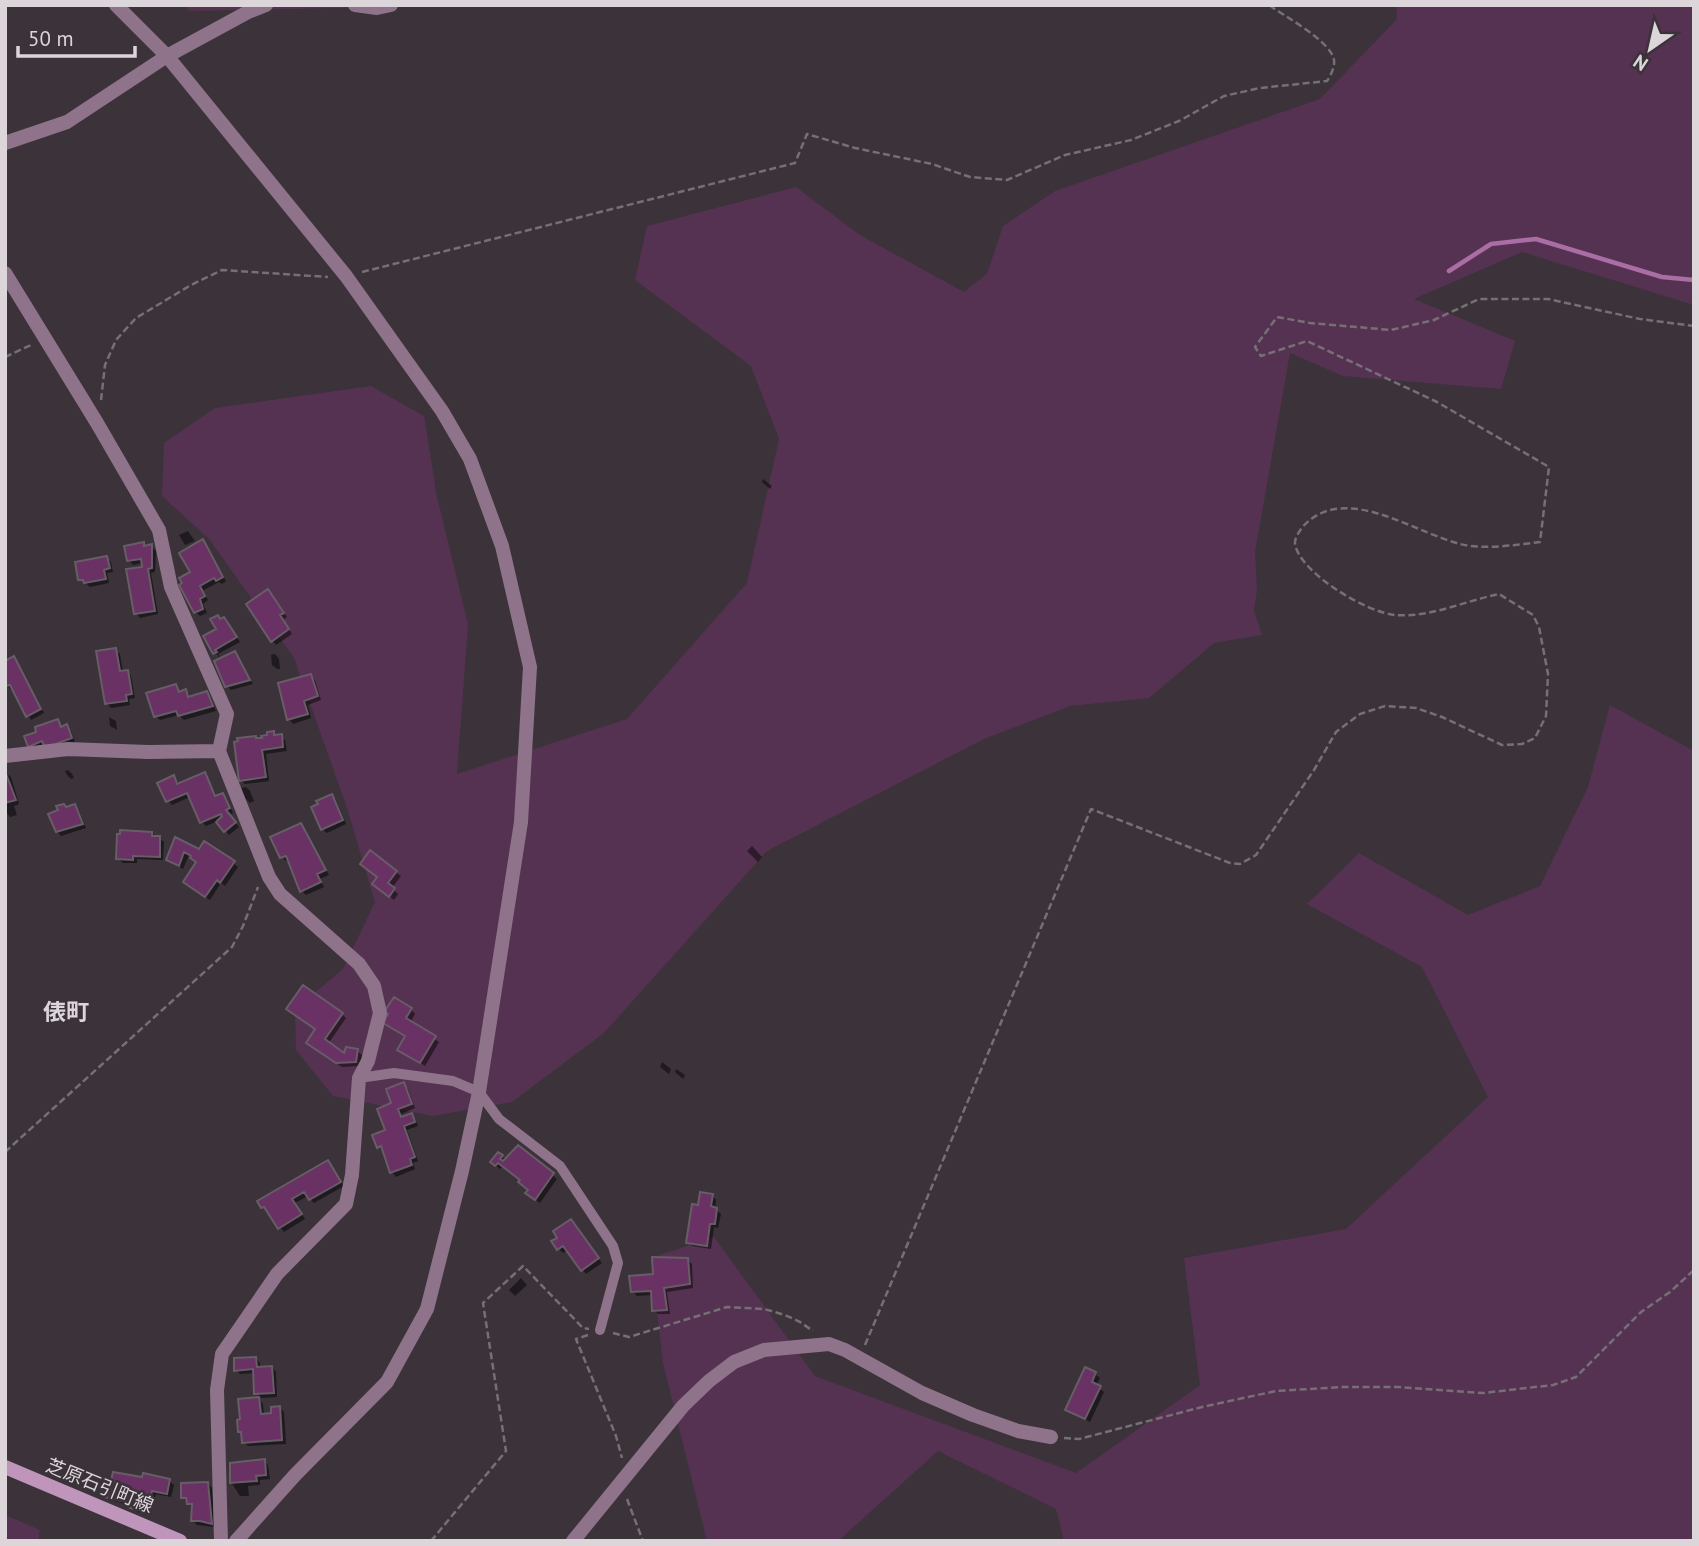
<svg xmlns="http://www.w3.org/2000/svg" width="1699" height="1546" viewBox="0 0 1699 1546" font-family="'PT Sans','Noto Sans JP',sans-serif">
  <rect width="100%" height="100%" fill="#3b323a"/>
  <path fill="#563252" d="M 184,5 L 474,5 L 190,11 Z
    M 1396,5 L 1694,5 L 1694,305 L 1522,252 L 1414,299 L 1515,341 L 1501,389 L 1343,376 L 1290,353 L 1255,552 L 1257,590 L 1254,611 L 1262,635 L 1214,643 L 1149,698 L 1070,706 L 984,739 L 767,851 L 604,1033 L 512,1102 L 433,1116 L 333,1096 L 296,1050 L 295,1009 L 343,969 L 375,902 L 347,808 L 294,658 L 209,539 L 162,496 L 164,443 L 215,408 L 371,386 L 424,416 L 437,497 L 468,624 L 457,774 L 627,719 L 747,583 L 779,439 L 751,366 L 635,280 L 647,226 L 796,187 L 860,235 L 964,292 L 987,274 L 1003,226 L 1055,191 L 1320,99 L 1397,19 Z
    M 1610,705 L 1694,751 L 1694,1541 L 1064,1541 L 1056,1509 L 938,1451 L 838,1541 L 707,1541 L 663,1363 L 651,1258 L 714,1237 L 815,1376 L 1076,1473 L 1200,1385 L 1184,1258 L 1346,1229 L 1488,1097 L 1422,967 L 1307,904 L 1359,853 L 1468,915 L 1540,886 L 1588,787 Z
    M 5,1515 L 40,1530 L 38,1541 L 5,1541 Z"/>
  <path fill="#0007" d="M 763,479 L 772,486 L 770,489 L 762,482 Z
    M 188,531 L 195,541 L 185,545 L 179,535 Z
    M 143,544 L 146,547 L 151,546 L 156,551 L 155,572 L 151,573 L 158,614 L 140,618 L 136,613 L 143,563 L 133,565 L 129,560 Z
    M 207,546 L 226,581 L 222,584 L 219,582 L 202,591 L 208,600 L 203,604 L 207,613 L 200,616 L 195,612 Z
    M 107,558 L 111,562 L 113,572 L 107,573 L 109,583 L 90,587 L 80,579 Z
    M 272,596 L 287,617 L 283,620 L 292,634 L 276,645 L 272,640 Z
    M 221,620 L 228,623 L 240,642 L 218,654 L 221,659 L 234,653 L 253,684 L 231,690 L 227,686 L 221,660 L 205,637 L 218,630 Z
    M 115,650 L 120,654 L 123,672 L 127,671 L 131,676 L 135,698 L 129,699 L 130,705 L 111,708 L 107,703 Z
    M 275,654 L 279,659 L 280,669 L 277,669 L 272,665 L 271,655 Z
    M 14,658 L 44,713 L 31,720 L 14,689 L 11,690 L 5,682 Z
    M 311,676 L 315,680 L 321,700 L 308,705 L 311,718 L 293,724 L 289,719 Z
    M 175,686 L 181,693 L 185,691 L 191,698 L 207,693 L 211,698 L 216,711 L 184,720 L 179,715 L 160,720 L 156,716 Z
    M 109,717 L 116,721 L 117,730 L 110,726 Z
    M 58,721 L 63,728 L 66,726 L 71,731 L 75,742 L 34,750 L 30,746 Z
    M 273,733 L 285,740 L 287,751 L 266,754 L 269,781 L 245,784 L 240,780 L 264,739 Z
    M 68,770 L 72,774 L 74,778 L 71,779 L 67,775 L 65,771 Z
    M 5,773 L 11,777 L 19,804 L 14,806 L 17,815 L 10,817 L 5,811 Z
    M 204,774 L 208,778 L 217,797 L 223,795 L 227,799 L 233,813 L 228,815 L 239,827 L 229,835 L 218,821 L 206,826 L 202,822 L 190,797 L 172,805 L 168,800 L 174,777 L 179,785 Z
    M 246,787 L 250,791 L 254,801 L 250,803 L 245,798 L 241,788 Z
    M 332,796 L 336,800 L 346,824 L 327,833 L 322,829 Z
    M 75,806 L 79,811 L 86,828 L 61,836 L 57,831 L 67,809 Z
    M 301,825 L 329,875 L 320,879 L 324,887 L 306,895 L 302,891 L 289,860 L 286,861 L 282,857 Z
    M 152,833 L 164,842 L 163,860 L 137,859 L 137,863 L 123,863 L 118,859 Z
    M 176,839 L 200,851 L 233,863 L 238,867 L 225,886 L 221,883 L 210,900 L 189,886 L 197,863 L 192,857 L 189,855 L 183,869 L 168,860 Z
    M 752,846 L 762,857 L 758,862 L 747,851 Z
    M 370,853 L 401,876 L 392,888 L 398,894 L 394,900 L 379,888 L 379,878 Z
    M 411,1009 L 415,1014 L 410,1023 L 439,1042 L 425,1066 L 399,1049 L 406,1037 L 389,1027 Z
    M 342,1014 L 346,1018 L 328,1044 L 346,1056 L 357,1051 L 362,1055 L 360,1066 L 342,1067 L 312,1047 Z
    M 662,1062 L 671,1069 L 669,1074 L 660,1067 Z
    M 676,1069 L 685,1075 L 683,1079 L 675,1072 Z
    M 403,1084 L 408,1089 L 415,1108 L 401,1114 L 403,1118 L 411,1115 L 415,1119 L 418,1126 L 407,1130 L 418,1161 L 413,1163 L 415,1169 L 396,1177 L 392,1172 L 384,1151 L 378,1147 L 387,1131 L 393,1104 Z
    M 519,1147 L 557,1179 L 540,1203 L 532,1197 L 522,1180 L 503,1166 L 500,1169 L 492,1162 L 498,1154 L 506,1161 Z
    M 328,1162 L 344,1186 L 314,1203 L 308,1196 L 295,1203 L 305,1219 L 284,1232 L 263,1207 Z
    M 712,1195 L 716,1200 L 715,1209 L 721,1214 L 718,1228 L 714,1227 L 711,1249 L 692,1246 L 688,1242 L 700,1207 Z
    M 571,1221 L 602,1263 L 586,1274 L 568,1250 L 563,1253 L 559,1249 L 559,1238 Z
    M 688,1260 L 692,1264 L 693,1288 L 667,1292 L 670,1314 L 658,1314 L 654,1310 L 653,1295 L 637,1296 L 632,1291 L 655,1276 Z
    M 521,1278 L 527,1285 L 515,1296 L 509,1290 Z
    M 256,1358 L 260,1363 L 260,1368 L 272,1367 L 276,1372 L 277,1397 L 261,1398 L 256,1393 L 255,1373 L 240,1374 L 236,1370 Z
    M 1095,1374 L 1100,1378 L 1096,1386 L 1104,1392 L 1090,1422 L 1067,1409 Z
    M 259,1399 L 263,1404 L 264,1415 L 272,1415 L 280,1408 L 284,1412 L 286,1444 L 248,1446 L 244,1442 L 243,1435 L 239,1431 Z
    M 264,1460 L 268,1465 L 270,1479 L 260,1480 L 260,1485 L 248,1486 L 249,1496 L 240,1496 L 231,1482 Z
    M 113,1481 L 169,1481 L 174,1485 L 171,1497 L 156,1494 L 151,1515 L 137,1512 L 133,1506 L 110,1500 L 106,1496 L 115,1492 L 117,1484 Z
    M 208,1483 L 212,1488 L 215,1527 L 197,1525 L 192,1520 L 193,1508 L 183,1498 Z"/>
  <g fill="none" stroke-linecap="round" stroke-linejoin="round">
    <path stroke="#ab6ea4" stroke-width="4.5" d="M 1449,271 L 1491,244 L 1536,239 L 1662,277 L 1694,280"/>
  </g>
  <path fill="#693164" stroke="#675d66" stroke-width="2" d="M 203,539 L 223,577 L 216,581 L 214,578 L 200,586 L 205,596 L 200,599 L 203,609 L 194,613 L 179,585 L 182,583 L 179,578 L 190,572 L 179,553 Z
    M 144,542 L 144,546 L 152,544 L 152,568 L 148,569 L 155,611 L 134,614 L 126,569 L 142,567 L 141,559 L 127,561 L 124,546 Z
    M 107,556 L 110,568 L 104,570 L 106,579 L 84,583 L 83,580 L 78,580 L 75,562 Z
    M 268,589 L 284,613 L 280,615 L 289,629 L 271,642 L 246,604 Z
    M 218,615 L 220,619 L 224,617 L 237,637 L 215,650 L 217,652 L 213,654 L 203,636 L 216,629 L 210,619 Z
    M 116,648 L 120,671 L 128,670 L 132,694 L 126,695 L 127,701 L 105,704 L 96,651 Z
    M 235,651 L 250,680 L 225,687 L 214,661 Z
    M 14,656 L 41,709 L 26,717 L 10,685 L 5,686 L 5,661 Z
    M 311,674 L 318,696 L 304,701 L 308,714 L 287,720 L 278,683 Z
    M 176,684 L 179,692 L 186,689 L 188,697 L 207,691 L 213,706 L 178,716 L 176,711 L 154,717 L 146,693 Z
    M 58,719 L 61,727 L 67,724 L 72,738 L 45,748 L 42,741 L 28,747 L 24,736 L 36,732 L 35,727 Z
    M 274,731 L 274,735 L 282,734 L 283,747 L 262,750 L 266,777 L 239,781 L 234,742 L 238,741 L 237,738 L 256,736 L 256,738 L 262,738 L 261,736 L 267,735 L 267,732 Z
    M 5,771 L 16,800 L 5,803 Z
    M 205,772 L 215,796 L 223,793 L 230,808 L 226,810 L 236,822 L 224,832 L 216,822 L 222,816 L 221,814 L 200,823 L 187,793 L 166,802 L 157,783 L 174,775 L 177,784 Z
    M 332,794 L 343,820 L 321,830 L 311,807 L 318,804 L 316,801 Z
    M 64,804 L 66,807 L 75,804 L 83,824 L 56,832 L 48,814 L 58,810 L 56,806 Z
    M 301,823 L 326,870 L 317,874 L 321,882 L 300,892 L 286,856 L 280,858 L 270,837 Z
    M 120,830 L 152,832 L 152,836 L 160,836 L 160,857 L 133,856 L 133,860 L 116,859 L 117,834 L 120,834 Z
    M 175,837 L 199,849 L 204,841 L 235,861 L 220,883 L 217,880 L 205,897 L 183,882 L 196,862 L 190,858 L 191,856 L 184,852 L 179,866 L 166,860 Z
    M 370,850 L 397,871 L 388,883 L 395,888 L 389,897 L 372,884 L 377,877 L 360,864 Z
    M 303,985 L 343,1013 L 325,1039 L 344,1053 L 346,1047 L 358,1049 L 356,1062 L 336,1063 L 306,1043 L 315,1029 L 286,1009 Z
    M 394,997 L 412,1008 L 406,1018 L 436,1036 L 420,1063 L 397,1050 L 405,1036 L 383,1023 L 388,1014 L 384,1012 Z
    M 404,1082 L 412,1104 L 398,1109 L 401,1117 L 412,1113 L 415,1122 L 404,1126 L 415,1157 L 410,1159 L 412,1165 L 390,1173 L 381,1146 L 377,1148 L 372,1135 L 385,1130 L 377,1109 L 391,1103 L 386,1089 Z
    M 518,1145 L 554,1173 L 535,1200 L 525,1193 L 528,1190 L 518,1182 L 520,1180 L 498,1163 L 495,1166 L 490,1162 L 498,1152 L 503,1155 L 500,1159 L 503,1161 Z
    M 328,1160 L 341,1182 L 309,1200 L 304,1192 L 292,1199 L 302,1214 L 278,1229 L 264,1207 L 261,1208 L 257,1201 Z
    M 700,1192 L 713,1194 L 711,1206 L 717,1208 L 715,1224 L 710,1224 L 707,1246 L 686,1243 L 692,1204 L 698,1205 Z
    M 571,1219 L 599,1258 L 581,1271 L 563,1246 L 557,1250 L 551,1241 L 557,1238 L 553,1231 Z
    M 652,1257 L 688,1258 L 690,1284 L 664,1288 L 667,1310 L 652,1311 L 651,1291 L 631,1292 L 629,1276 L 653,1274 Z
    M 256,1357 L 257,1367 L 272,1366 L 274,1393 L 254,1394 L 253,1369 L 234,1371 L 234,1358 Z
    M 1085,1367 L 1096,1372 L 1092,1382 L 1101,1386 L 1085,1419 L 1065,1410 Z
    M 259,1397 L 261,1414 L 271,1413 L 271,1407 L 280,1406 L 282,1440 L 242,1443 L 241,1432 L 238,1432 L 237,1420 L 240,1419 L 238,1399 Z
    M 265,1459 L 266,1475 L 256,1476 L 257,1481 L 230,1483 L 230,1463 Z
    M 113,1472 L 142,1477 L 143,1473 L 170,1479 L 167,1494 L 152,1491 L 147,1512 L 130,1508 L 131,1503 L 104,1497 L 106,1488 L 113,1490 L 115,1482 L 111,1481 Z
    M 208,1482 L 212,1524 L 200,1521 L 191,1521 L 192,1504 L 187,1504 L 186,1498 L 181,1498 L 181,1483 Z"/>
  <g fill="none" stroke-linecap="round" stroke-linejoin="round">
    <path stroke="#776f76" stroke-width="2.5" stroke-dasharray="7 3.5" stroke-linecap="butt" d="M 362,272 L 795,163 L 807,134 L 855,148 L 932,164 L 970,177 L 1007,180 L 1065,155 L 1131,140 L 1179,121 L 1224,96 L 1260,88 L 1327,81 C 1331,75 1335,67 1334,60 C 1331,41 1284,16 1269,5
      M 5,357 L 31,345
      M 101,400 L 105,365 L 116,340 L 136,318 L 191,285 L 222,270 L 328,277
      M 5,1152 L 232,947 L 243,926 L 258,887
      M 613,1333 L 629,1337 L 727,1307 L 764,1309 L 785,1315 L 800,1322 L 813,1331
      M 588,1335 L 576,1339 L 616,1436 L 622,1458
      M 865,1345 L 1091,809 L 1230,863 L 1240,864 L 1256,855 L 1314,770 L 1336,732 L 1360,714 L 1385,706 L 1416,708 L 1442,717 L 1502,745 L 1522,744 L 1535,738 L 1546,716 L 1548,674 L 1539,627 L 1533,615 L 1499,594 C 1465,601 1429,618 1395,615 C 1366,612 1306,576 1296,548 C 1293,541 1297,535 1301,529 C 1307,521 1317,514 1327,511 C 1367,498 1421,534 1460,544 C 1485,550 1514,545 1540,542 L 1549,467 L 1437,402 L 1307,341 L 1261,356 L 1255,347 L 1277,317 L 1310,323 L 1391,330 L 1434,320 L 1479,299 L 1548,299 L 1640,319 L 1694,326
      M 1064,1438 L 1079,1439 L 1202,1407 L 1276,1391 L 1343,1387 L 1399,1387 L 1483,1393 L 1553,1385 L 1576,1377 L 1641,1312 L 1670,1292 L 1694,1270
      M 627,1499 L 643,1541
      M 431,1541 L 506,1451 L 483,1303 L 523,1266 L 583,1328 L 589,1329"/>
    <path stroke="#8e738b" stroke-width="10" d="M 359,1078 L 394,1073 L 453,1081 L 479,1092 L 499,1119 L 560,1166 L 613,1246 L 618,1263 L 600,1330"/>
    <path stroke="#8e738b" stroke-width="14" d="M 355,5 L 377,8 L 391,5
      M 5,143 L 67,122 L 167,56 L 248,12 L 266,5
      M 5,273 L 97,423 L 159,530 L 171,587 L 227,714 L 219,751 L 269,877 L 280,894 L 359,964 L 374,986 L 380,1013 L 368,1061 L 359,1078 L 352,1175 L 346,1204 L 277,1274 L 222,1354 L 217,1390 L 221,1541
      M 5,756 L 68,749 L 148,752 L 219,751
      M 573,1541 L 683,1406 L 709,1381 L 734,1362 L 764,1350 L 829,1344 L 845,1350 L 922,1393 L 973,1415 L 1018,1431 L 1051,1437"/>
    <path stroke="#8e738b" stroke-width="14" d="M 116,5 L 167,56 L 346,276 L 442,411 L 470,459 L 502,546 L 530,667 L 521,822 L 479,1092 L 462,1171 L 427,1309 L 387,1382 L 295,1475 L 236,1541"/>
    <path stroke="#c095bb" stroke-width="14" d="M 5,1467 L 180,1541"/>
  </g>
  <g text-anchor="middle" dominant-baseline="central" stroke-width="5" stroke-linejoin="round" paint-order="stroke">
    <g font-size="19" fill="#dcd6db" stroke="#3b323a">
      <text transform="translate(100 1485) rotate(22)">芝原石引町線</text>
    </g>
    <g font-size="23" font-weight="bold" fill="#dcd6db" stroke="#3b323a">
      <text x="66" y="1011">俵町</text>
    </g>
  </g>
  <rect width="1699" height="1546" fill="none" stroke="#dcd6db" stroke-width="14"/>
  <g transform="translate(1650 49) rotate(214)" stroke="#3b323a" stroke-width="5" paint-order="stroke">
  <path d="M0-5L12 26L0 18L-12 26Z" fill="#dcd6db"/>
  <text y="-10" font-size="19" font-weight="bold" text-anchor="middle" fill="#dcd6db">N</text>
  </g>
  <path d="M18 46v10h117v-10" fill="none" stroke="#dcd6db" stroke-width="3.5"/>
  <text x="28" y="46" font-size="21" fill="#dcd6db" stroke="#3b323a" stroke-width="5" paint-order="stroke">50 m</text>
</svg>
